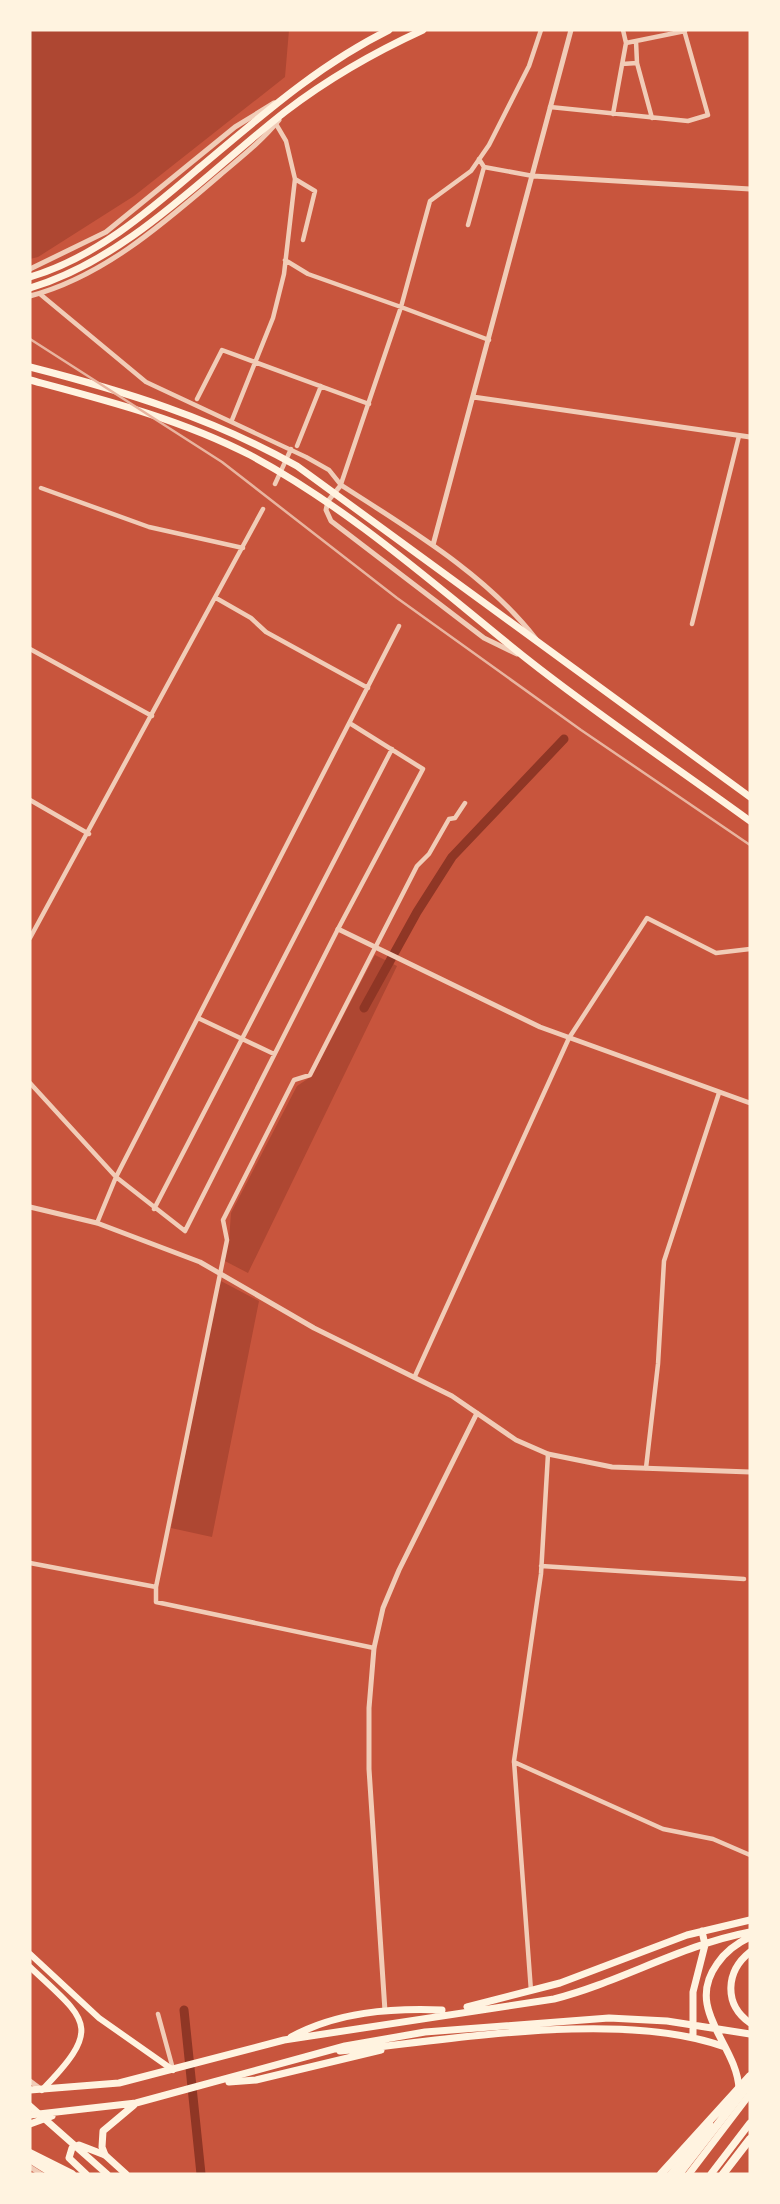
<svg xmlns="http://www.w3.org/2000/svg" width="780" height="2204" viewBox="0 0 780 2204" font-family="'Fira Sans',sans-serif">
  <rect width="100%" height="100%" fill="#c8553d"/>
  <path fill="#ae4732" d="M 30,30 L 289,30 L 285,77 L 134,196 L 38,257 L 30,259 Z
    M 375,955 L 397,966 L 248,1273 L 223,1260 L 229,1241 L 231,1213 L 297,1086 L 312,1076 Z
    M 219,1280 L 259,1301 L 212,1537 L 171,1528 Z"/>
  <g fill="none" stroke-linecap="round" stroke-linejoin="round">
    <path stroke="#8f3625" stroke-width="9" d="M 364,1008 L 417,912 L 452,857 L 564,739
      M 184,2010 L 201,2174"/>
    <path stroke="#f1ccb7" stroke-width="4.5" d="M 623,30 L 626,43 L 685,31
      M 637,63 L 652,118
      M 622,64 L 637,63 L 636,41
      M 550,107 L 688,121 L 708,115 L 684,30
      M 613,114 L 626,43
      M 479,159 L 484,167 L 533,176
      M 295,179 L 315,191 L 303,240
      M 468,225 L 484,167
      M 285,260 L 308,274 L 401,307 L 430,201 L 471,171 L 489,145 L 529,66 L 541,30
      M 40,294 L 146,382 L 306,457 L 329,470 L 341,485
      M 197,399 L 222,350 L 369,404
      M 232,420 L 273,318 L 284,274 L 295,179 L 286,141 L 276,124
      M 297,446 L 321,386
      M 275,484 L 291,449
      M 341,484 L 401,307 L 489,340
      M 41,488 L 149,527 L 243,548
      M 216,598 L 251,618 L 266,632 L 368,688
      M 692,624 L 739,436
      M 30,649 L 152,716
      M 30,800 L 89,834
      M 30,938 L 263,509
      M 198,1018 L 274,1054
      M 30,1083 L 116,1177 L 185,1231 L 338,929 L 423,769 L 351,724
      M 154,1209 L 392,749
      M 97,1223 L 116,1177 L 399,626
      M 415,1376 L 569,1038 L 647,918 L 716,953 L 750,949
      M 646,1468 L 658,1364 L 664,1261 L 719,1093
      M 30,1563 L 156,1587
      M 541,1566 L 744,1579
      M 374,1648 L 156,1602 L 156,1587 L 227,1240 L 223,1220 L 294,1080 L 310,1075 L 417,866 L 429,854 L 449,819 L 455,818 L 465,803
      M 514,1762 L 663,1829 L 713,1839 L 750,1855
      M 531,1991 L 514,1761 L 541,1574 L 548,1454
      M 158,2014 L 173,2069"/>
    <path stroke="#f1ccb7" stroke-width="5" d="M 533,176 L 750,189
      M 30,269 L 106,232 L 235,127 L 274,103
      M 30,296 C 103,277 164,223 220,175 C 240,158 262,141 279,120
      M 473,397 L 750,437
      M 433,545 L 571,30
      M 517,654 L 484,638 L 331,521 L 326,510 L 328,501 L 341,485 C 409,529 486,574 536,639
      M 338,929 L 540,1027 L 750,1103
      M 30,1207 L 97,1223 L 200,1262 L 314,1328 L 452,1396 L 516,1440 L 548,1454 L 612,1467 L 750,1472
      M 385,2011 L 369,1769 L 369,1708 L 374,1648 L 383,1608 L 399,1570 L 477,1413
      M 30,2081 L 42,2090
      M 30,2167 L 41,2174"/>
    <path stroke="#fff3e0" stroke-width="6" d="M 30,1954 L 99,2018 L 173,2070
      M 30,1967 C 86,2020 105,2026 42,2090"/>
    <path stroke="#fff3e0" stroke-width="7" d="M 30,277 C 95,258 149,211 199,168 C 260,117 318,65 389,30
      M 30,288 C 130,258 206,173 286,111 C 329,78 375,52 423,30
      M 30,2106 L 107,2174
      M 49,2166 L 63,2174
      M 86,2174 L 69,2158 L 72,2148 L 79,2145 L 105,2155 L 126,2174
      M 671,2174 L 710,2125
      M 689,2174 L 750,2094
      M 711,2174 L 750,2123"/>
    <path stroke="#fff3e0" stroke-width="7" d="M 30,367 C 124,391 212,418 297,466 L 750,797
      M 30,380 C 105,400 180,419 250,455 C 351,509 438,588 527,659 C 599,716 676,767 750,821
      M 750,1952 C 726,1971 723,2004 750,2023
      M 467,2007 L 560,1983 L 687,1935 L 750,1920
      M 291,2037 C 337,2012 390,2008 442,2010
      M 693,2038 L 693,1992 L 705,1945 L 702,1931
      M 340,2051 C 451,2040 622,2009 725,2047
      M 229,2082 L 256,2080 L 381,2050
      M 739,2089 C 737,2044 684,2010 717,1964 C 725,1952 737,1943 750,1937
      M 30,2090 L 119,2083 L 284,2040 L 554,1999 C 621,1982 681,1945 750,1932
      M 30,2115 L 136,2103 L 345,2046 L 425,2032 L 609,2018 L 667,2021 L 750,2034
      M 30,2124 L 52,2116
      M 105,2155 L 102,2147 L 103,2131 L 134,2105"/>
    <path stroke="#fff3e0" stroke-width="8" d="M 30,2153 L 72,2174
      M 30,2159 L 54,2174
      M 661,2174 L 750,2076
      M 679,2174 L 750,2083
      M 723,2174 L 750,2139"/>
    <path stroke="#e9b49f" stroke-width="2.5" d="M 30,339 L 222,462 L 397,598 L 581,730 L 750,845"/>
  </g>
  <rect width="780" height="2204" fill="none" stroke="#fff3e0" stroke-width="63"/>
</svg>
